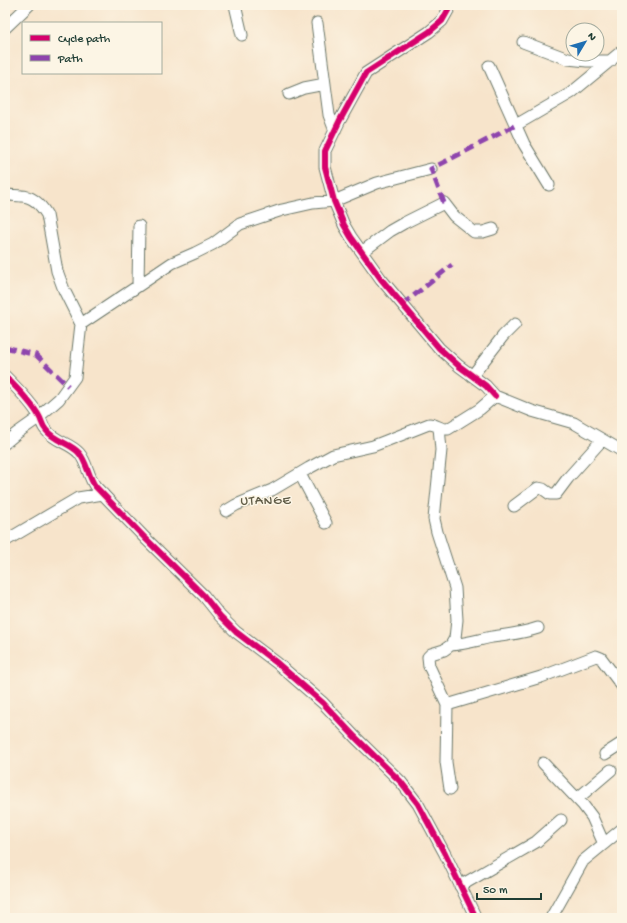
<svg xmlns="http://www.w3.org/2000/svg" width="627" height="923" viewBox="0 0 627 923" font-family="'Gochi Hand',sans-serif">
  <rect width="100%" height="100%" fill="#fcf5e5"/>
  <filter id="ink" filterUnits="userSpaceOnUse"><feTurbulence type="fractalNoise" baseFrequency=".025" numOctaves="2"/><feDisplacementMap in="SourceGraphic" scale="8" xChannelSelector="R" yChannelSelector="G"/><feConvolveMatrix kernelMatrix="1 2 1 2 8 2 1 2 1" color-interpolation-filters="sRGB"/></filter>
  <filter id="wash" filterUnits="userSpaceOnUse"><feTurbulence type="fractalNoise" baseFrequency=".012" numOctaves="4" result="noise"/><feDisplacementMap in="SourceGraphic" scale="16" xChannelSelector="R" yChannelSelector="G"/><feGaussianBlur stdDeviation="0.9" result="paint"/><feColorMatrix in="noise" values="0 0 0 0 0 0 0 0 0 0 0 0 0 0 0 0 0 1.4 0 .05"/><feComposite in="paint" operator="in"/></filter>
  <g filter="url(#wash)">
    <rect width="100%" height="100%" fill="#f7e4cb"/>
  </g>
  <g filter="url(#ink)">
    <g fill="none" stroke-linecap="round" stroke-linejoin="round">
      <defs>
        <path id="minor" d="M 235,5 L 242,35
          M 451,5 L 442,21 L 429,32 L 366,73 L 340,120 L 325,151 L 325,167 L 334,201 L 344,225 L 351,237 L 381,279 L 439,348 L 459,366 L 486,386 L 495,396
          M 317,23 L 329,115 L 335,131
          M 5,28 L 29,5
          M 523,42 L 568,59 L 587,61 L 611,61
          M 489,66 L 524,144 L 549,185
          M 289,94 L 304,88 L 325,84
          M 516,125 L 571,93 L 622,51
          M 5,194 C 10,196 16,195 21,196 C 33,196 41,205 47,215 L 57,271 L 64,290 L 81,324 L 75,377 L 59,399 L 51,406 L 34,421 L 17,433 L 5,443
          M 362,252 L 390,231 L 404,223 L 444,203 L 454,216 L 474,232 L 483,232 L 493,229
          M 138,286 L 172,263 L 195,253 L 213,244 L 240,224 L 282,210 L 313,203 L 334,201 L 377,183 L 431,169
          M 81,324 L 138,286 L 139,226
          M 5,376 C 16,387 32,403 39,416 C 42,421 42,426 46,430 C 54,441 70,443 79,453 C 87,462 88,476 95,486 L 145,538 L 204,596 L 220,616 L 236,632 L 277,663 L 323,703 L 355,737 L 401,782 L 418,804 L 445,854 L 476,918
          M 472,376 L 503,336 L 515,324
          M 439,427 L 441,450 L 434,519 L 437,532 L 455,588 L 457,620 L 455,638 L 451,645 L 444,650 L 431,654 L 428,657 L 429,666 L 447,705 L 446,762 L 450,789
          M 300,474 L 326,523
          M 514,506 L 538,488 L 543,489 L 550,494 L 556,494 L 568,478 L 602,440
          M 226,511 L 236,505 L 272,490 L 309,468 L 333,455 L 373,446 L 429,424 C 436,424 441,430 448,429 L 480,409 L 495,396 L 532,411 L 574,423 L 622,451
          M 5,541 L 78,498 L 103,494
          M 451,645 C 465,644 478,640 492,637 C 508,635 523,633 538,628
          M 447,705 L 541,677 L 596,656 L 601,658 L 622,686
          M 605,754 L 622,743
          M 543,763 L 583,805 L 592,817 L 604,844
          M 577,799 L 611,770
          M 460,886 L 536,842 L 561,820
          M 551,918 L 583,861 L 622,829"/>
      </defs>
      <use href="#minor" stroke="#6b7769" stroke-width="13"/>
      <use href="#minor" stroke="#fff" stroke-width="11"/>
      <path stroke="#8e44ad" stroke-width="5" stroke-dasharray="10 5" stroke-linecap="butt" d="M 444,203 L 431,169 L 516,125
        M 402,305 L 452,265
        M 5,347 L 36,355 L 68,386"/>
      <defs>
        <path id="cycleway" d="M 451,5 L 442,21 L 429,32 L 366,73 L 340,120 L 325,151 L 325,167 L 334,201 L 344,225 L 351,237 L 381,279 L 439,348 L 459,366 L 486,386 L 495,396
          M 5,376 C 16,387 32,403 39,416 C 42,421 42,426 46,430 C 54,441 70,443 79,453 C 87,462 88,476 95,486 L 145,538 L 204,596 L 220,616 L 236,632 L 277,663 L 323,703 L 355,737 L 401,782 L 418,804 L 445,854 L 476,918"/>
      </defs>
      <use href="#cycleway" stroke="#fcf5e5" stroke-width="8"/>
      <use href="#cycleway" stroke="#d6006c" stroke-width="6"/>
    </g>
  </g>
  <g text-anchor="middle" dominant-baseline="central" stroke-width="3" stroke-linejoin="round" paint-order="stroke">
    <g font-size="13" letter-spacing="1" fill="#605c47" stroke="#fcf5e5">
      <text x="266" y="501">UTANGE</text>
    </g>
  </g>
  <rect width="627" height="923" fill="none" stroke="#fcf5e5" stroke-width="20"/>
  <rect x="22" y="22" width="140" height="52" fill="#fcf5e5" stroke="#a4ab9e"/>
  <rect x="30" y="35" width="20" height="6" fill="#d6006c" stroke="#a4ab9e"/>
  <text x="58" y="42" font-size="12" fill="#1f3d34">Cycle path</text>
  <rect x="30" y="55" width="20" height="6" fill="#8e44ad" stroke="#a4ab9e"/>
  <text x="58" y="62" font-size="12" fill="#1f3d34">Path</text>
  <g transform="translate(585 42) rotate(52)"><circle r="19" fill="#fcf5e5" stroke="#a4ab9e"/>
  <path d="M0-3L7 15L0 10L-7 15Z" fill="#1f6fb2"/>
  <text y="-6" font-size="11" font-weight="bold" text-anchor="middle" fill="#1f3d34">N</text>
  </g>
  <path d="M477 893v6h64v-6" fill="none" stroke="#1f3d34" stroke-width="2"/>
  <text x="483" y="893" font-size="12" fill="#1f3d34" stroke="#fcf5e5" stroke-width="3" paint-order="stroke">50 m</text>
</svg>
